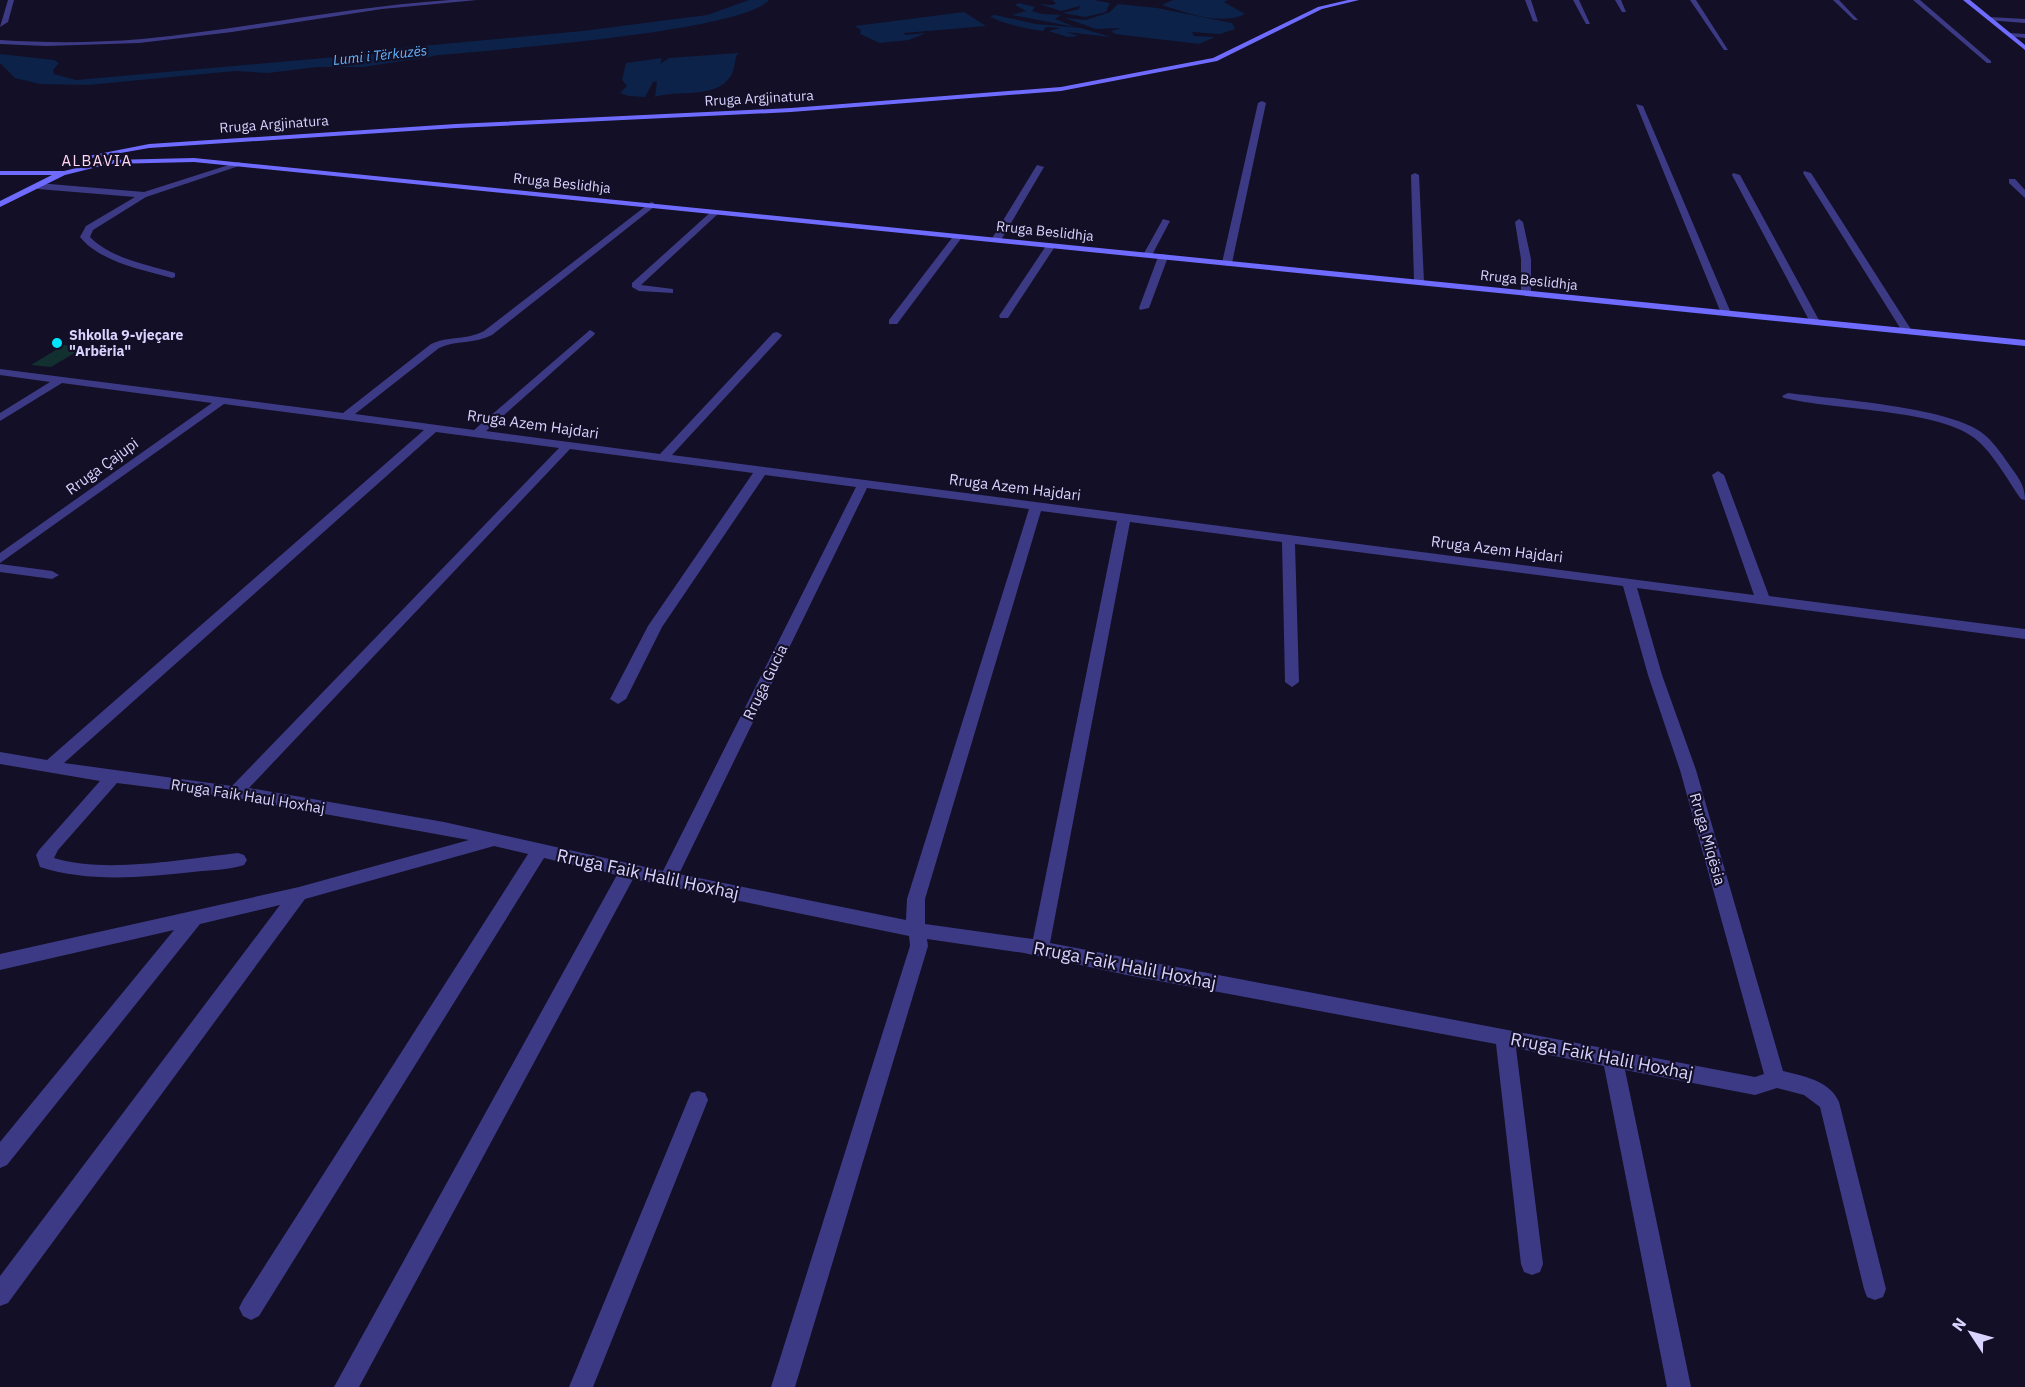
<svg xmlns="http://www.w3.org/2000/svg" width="2025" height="1387" viewBox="0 0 2025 1387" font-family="'IBM Plex Sans',sans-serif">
  <rect width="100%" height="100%" fill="#130f26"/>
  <path fill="#12302f" d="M 64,345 L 83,348 L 51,367 L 31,365 Z"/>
  <path fill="#0c2248" d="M 1052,0 L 1094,0 L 1110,3 L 1106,12 L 1085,17 L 1063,13 L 1079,9 L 1080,6 L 1061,11 L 1039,4 L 1053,5 L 1056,3 Z
    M 1173,0 L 1228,0 L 1224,2 L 1245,14 C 1223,26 1186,13 1162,5 Z
    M 1019,3 L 1035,7 L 1032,11 L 1042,14 L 1061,15 L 1055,19 L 1075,27 L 1012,15 L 1026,11 L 1015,5 Z
    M 1118,4 L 1157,8 L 1232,23 L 1235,29 L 1220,34 L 1192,32 L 1194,36 L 1215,37 L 1199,44 L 1115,34 L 1111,31 L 1121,28 L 1096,29 L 1065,18 L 1086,20 L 1110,12 Z
    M 964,12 L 986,26 L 904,33 L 905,35 L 926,33 L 909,40 L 880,43 L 860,34 L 861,30 L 855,26 Z
    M 995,15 L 1036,24 L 1081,28 L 1111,37 L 1066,32 L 1079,36 L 1068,37 L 1048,31 L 1061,28 L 1046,27 L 1043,31 C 1030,29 1000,24 990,16 Z
    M 425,49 L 435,56 L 363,67 L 317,67 L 268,73 L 235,71 L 88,85 L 40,84 L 15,78 L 0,63 L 0,54 L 54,60 L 59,63 L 53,70 L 54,74 L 76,80 Z
    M 738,53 C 734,61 735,69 731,76 C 715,100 678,89 655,97 L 657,81 L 653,82 L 645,97 L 629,96 L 620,93 L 627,86 L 622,80 L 626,63 L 662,58 L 660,64 L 669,58 Z"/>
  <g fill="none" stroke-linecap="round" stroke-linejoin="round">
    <path fill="#0c2248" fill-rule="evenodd" d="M 749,0 L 769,0 C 739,35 440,54 379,60 L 371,55 L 379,50 L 582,31 L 707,15 Z"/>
    <path fill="#3d3a85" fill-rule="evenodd" d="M 8,0 L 14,0 L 8,22 L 0,27 Z
      M 450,0 L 477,0 L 382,9 L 232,32 L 139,43 L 46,46 L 0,44 L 0,40 C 47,43 94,43 142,39 C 245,29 346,7 450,0 Z
      M 1525,0 L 1531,0 L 1538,22 L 1533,21 Z
      M 1573,0 L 1579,0 L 1590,24 L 1586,24 Z
      M 1615,0 L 1621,0 L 1626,12 L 1622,12 Z
      M 1690,0 L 1696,0 L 1728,50 L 1724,50 Z
      M 1833,0 L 1839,0 L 1858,20 L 1854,20 Z
      M 1913,0 L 1920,0 L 1991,61 L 1991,63 L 1987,63 Z
      M 1989,17 L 2025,19 L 2025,23 L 1987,20 Z
      M 2010,33 L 2025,34 L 2025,38 L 2008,36 Z
      M 1262,101 L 1266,103 L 1232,263 L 1227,266 L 1222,263 L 1258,103 Z
      M 1636,104 L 1643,106 L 1731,313 L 1730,315 L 1721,313 Z
      M 238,162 L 245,164 L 146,197 L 93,230 L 90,237 C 110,258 148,265 175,273 L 175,277 L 172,278 C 143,270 100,262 80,237 L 86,226 L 135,197 L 38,189 L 34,186 L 38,183 L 144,192 Z
      M 1037,165 L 1044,167 L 1001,240 L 993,242 L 991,240 Z
      M 1804,171 L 1811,173 L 1912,331 L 1911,333 L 1902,331 L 1803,173 Z
      M 1415,173 L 1419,175 L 1424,282 L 1419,285 L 1414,282 L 1411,175 Z
      M 1733,173 L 1740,175 L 1820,322 L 1819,324 L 1810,322 L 1732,175 Z
      M 2009,179 L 2015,179 L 2025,190 L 2025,198 L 2009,183 Z
      M 651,202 L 654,203 L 654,207 L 492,335 C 475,344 456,340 439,348 L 355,414 L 474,430 L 590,330 L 595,333 L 594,335 L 486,431 L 660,454 L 773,333 L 777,332 L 782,335 L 781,337 L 672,455 L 1754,595 L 1712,475 L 1718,471 L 1724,475 L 1769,596 L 2025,629 L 2025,639 L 1637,588 L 1662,675 L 1696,770 L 1783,1071 C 1804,1076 1830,1081 1839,1102 L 1886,1289 L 1883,1297 L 1875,1300 L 1867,1297 L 1864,1289 L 1820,1107 L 1804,1095 L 1777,1088 L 1755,1095 L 1625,1070 L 1691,1387 L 1667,1387 L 1604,1066 L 1516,1048 L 1543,1264 L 1540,1272 L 1532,1275 L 1524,1272 L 1521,1264 L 1496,1044 L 1127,975 L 1024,953 L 927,939 L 928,946 L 795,1387 L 771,1387 L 910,946 L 909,936 L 633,879 L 359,1387 L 334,1387 L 617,875 L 544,858 L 259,1316 L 251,1320 L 243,1316 L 239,1308 L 243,1300 L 528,854 L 494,846 L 305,899 L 8,1303 L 0,1306 L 0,1276 L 280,905 L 200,924 L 7,1165 L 0,1168 L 0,1142 L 174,930 L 0,970 L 0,954 L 299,887 L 469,840 L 236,798 L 117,783 L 58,850 L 54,858 C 105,874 185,859 238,853 L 244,855 L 247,860 L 244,865 C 228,870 210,870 193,872 C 142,877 90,883 40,867 L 36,855 L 39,850 L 100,781 L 0,764 L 0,752 L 47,760 L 424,430 L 224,404 L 0,563 L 0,553 L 212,403 L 62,383 L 0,421 L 0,413 L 50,382 L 0,375 L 0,369 L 343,413 L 431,344 C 448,336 468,340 484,331 ZM 436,432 L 559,448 L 232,786 L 64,763 ZM 570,449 L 753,473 L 648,626 L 610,699 L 618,704 L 626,699 L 662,627 L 765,475 L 856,487 L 663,871 L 444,822 L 249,788 ZM 867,488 L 1029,509 L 907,899 L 906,920 L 679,874 ZM 1041,511 L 1117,521 L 1033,939 L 925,924 L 925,899 ZM 1130,522 L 1282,542 L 1285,682 L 1292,687 L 1299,682 L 1295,544 L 1623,586 L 1648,675 L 1680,770 L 1764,1074 L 1755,1077 L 1050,943 Z
      M 713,210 L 720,212 L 641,285 L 673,289 L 673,293 L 639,291 L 632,287 L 632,283 Z
      M 1163,219 L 1170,221 L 1151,257 L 1145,257 L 1143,255 Z
      M 1519,219 L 1523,222 L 1531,259 L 1531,293 L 1526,296 L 1521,293 L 1521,259 L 1515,222 Z
      M 955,234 L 963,236 L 897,324 L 889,324 L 889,320 Z
      M 1048,243 L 1056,245 L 1008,318 L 1000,318 L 999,316 Z
      M 1163,254 L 1168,257 L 1149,308 L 1140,310 L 1139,308 L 1158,257 Z
      M 1788,393 C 1833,399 1947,407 1981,432 C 1992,440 2001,453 2008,463 C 2017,476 2025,484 2025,500 L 2021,499 C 2006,478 1993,452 1973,437 C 1934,409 1833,410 1784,398 L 1782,396 Z
      M 0,564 L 52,571 L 59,575 L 52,579 L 0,572 Z
      M 698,1091 L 705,1093 L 708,1100 L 593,1387 L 569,1387 L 688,1100 L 691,1093 Z"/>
    <path fill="#6f6bff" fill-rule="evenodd" d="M 1348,0 L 1359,0 L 1322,9 L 1217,61 L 1061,91 L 791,112 L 456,128 L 149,148 L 92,158 L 88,156 L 149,144 L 456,124 L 791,108 L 1061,87 L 1213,58 L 1318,7 Z
      M 1963,0 L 1970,0 L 2025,45 L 2025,50 Z
      M 194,158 L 2025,340 L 2025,346 L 194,162 L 109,164 L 65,175 L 0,207 L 0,201 L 52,175 L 0,175 L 0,171 L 64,171 L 109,160 Z"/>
  </g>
  <circle fill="#00e5ff" stroke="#130f26" stroke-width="2" cx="57" cy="343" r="6"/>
  <g text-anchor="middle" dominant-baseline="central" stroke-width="4.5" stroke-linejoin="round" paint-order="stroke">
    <g font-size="14" font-style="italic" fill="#62b6ff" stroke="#130f26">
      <text transform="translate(380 55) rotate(-6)">Lumi i Tërkuzës</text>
    </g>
    <g font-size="14" fill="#d9d4ff" stroke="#130f26">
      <text transform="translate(759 98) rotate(-3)">Rruga Argjinatura</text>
      <text transform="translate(274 124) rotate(-4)">Rruga Argjinatura</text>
      <text transform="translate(562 183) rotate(6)">Rruga Beslidhja</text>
      <text transform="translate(1045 231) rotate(6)">Rruga Beslidhja</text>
      <text transform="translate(1529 280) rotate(6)">Rruga Beslidhja</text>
    </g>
    <g font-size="14" font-weight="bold" fill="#d9d4ff" stroke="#130f26" text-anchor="start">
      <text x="69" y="335">Shkolla 9-vjeçare<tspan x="69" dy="16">"Arbëria"</tspan></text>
    </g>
    <g font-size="15" letter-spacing="1.5" fill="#ffd6f0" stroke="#130f26">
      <text x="97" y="160">ALBAVIA</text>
    </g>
    <g font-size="15" fill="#d9d4ff" stroke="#130f26">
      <text transform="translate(533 424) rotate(8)">Rruga Azem Hajdari</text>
      <text transform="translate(102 466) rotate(-36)">Rruga Çajupi</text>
      <text transform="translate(1015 487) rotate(7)">Rruga Azem Hajdari</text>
      <text transform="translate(1497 549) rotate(7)">Rruga Azem Hajdari</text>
      <text transform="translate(765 682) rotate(-64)">Rruga Gucia</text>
      <text transform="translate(248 796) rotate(9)">Rruga Faik Haul Hoxhaj</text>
      <text transform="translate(1708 839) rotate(74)">Rruga Miqësia</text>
    </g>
    <g font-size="18" fill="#d9d4ff" stroke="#130f26">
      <text transform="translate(648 874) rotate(12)">Rruga Faik Halil Hoxhaj</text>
      <text transform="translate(1125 965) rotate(11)">Rruga Faik Halil Hoxhaj</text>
      <text transform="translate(1602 1056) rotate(11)">Rruga Faik Halil Hoxhaj</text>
    </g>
  </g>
  <g transform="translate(1971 1333) rotate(306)" stroke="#130f26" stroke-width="4.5" paint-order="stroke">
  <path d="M0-4.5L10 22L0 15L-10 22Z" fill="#d9d4ff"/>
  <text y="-9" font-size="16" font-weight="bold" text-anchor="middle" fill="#d9d4ff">N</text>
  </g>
</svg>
